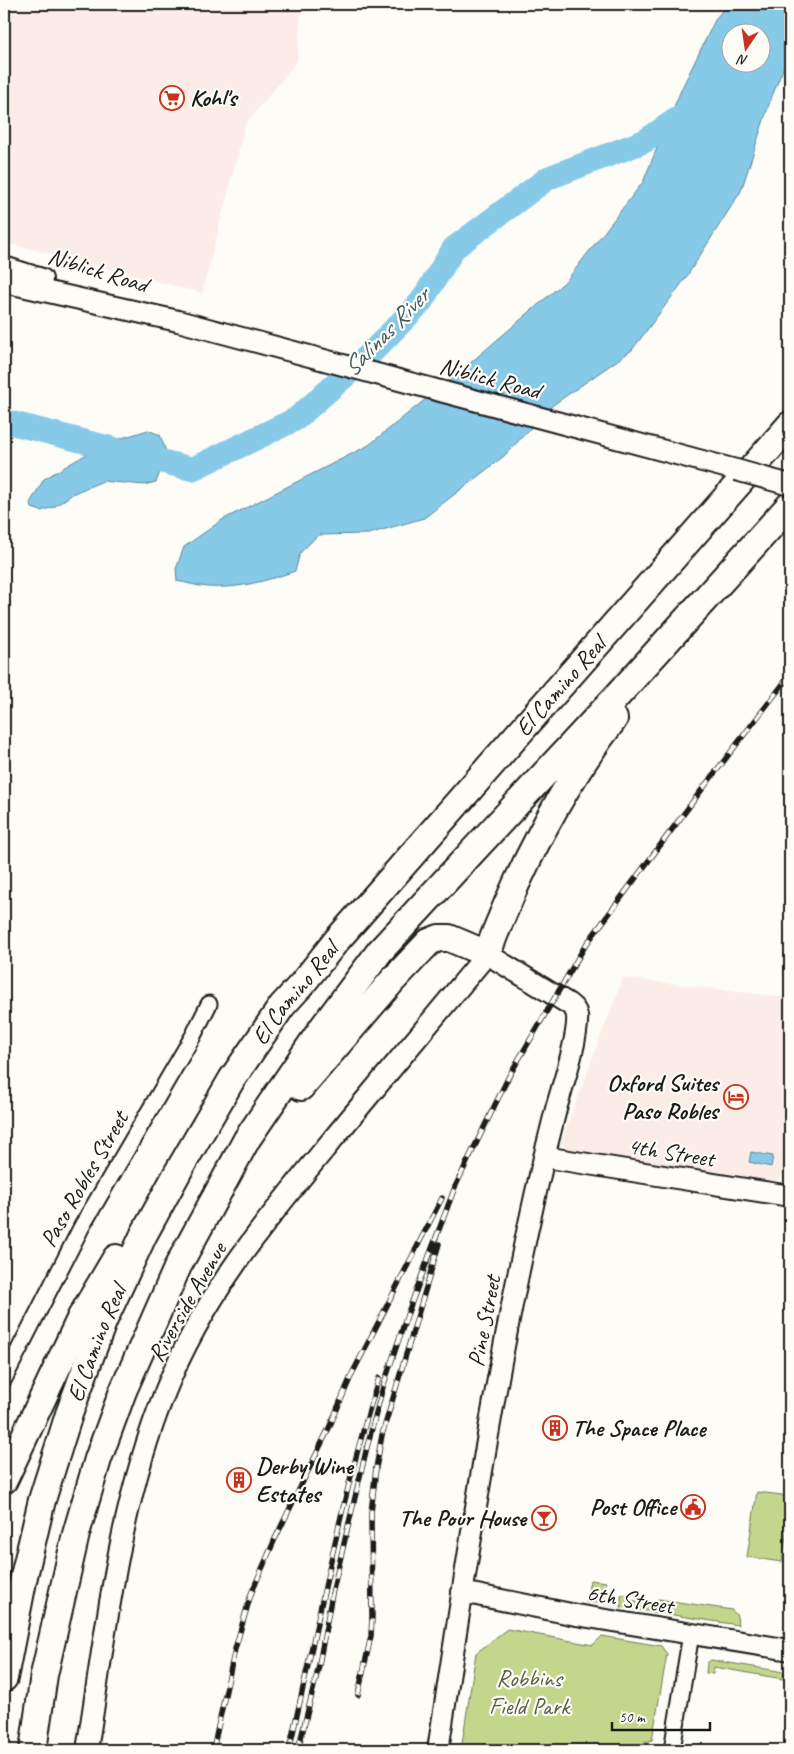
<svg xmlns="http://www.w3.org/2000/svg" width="794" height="1754" viewBox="0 0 794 1754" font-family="Caveat,sans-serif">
  <rect width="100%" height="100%" fill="#fdfcf7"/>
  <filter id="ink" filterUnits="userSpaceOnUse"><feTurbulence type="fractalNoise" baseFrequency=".02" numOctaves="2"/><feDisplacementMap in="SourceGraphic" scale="10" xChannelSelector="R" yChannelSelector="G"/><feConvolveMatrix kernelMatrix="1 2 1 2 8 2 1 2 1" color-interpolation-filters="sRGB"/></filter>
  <g filter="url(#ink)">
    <path fill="#fcece7" d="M 4,4 L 310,4 L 301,16 L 297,61 L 245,125 L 202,293 L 4,242 Z
      M 623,978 L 790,998 L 790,1156 L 788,1171 L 776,1181 L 569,1154 L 561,1142 Z"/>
    <path fill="#c4d68b" stroke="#707954" d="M 757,1492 L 790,1496 L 790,1510 L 782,1562 L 747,1557 Z
      M 590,1580 L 606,1582 L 604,1598 L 601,1598 L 600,1603 L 586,1602 Z
      M 626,1594 L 630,1595 L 629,1600 L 657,1604 L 658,1599 L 732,1610 L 737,1616 L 738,1625 L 621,1607 L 621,1596 Z
      M 507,1629 L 593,1645 L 602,1636 L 661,1646 L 667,1654 L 652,1740 L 644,1742 L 642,1750 L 461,1750 L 476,1653 Z
      M 711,1660 L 784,1672 L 783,1679 L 714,1667 L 713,1674 L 706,1673 L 707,1663 Z"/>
    <path fill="#87cae8" stroke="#5c8496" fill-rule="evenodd" d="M 728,4 L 790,4 L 790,52 L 770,101 L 741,191 L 685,279 L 632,350 L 553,405 L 504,456 L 424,518 L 368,534 L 318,535 L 300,553 L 295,571 C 266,581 238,589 208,587 C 197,586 187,583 177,581 L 176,569 L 184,547 L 222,520 L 369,445 L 469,364 L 567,280 L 643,182 L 681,90 L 716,18 ZM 732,32 L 762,32 L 762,62 L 732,62 Z
      M 148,430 L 160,435 L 167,454 L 156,482 L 144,485 L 103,481 L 74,493 L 54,507 L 41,511 L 32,508 L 30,503 L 44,479 L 106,443 Z
      M 751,1152 L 773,1156 L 771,1167 L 749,1162 Z"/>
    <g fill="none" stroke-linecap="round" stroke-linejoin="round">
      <path stroke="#87cae8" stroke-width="24" d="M 4,421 L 192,469 L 296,419 L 369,355 L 421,302 L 454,248 L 548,178 L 645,141 L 693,108"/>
      <defs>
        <path id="street" d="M 4,1379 L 82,1226 L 193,1036 L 209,1004
          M 672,1750 L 691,1634"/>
        <path id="secondary" d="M 4,267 L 42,279
          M 4,282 L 178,321 L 736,470
          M 544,1157 L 790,1196
          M 462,1592 L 576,1615 L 790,1650
          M 87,1750 C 106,1630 119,1506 165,1392 C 203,1295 271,1214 337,1134 C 387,1074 437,1014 487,954 L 569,1004 C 574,1008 576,1010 577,1016 C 579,1037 562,1087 556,1109 C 502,1320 471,1536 438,1750"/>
        <g id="highway">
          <path d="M 301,1087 L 393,980 L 429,942 L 439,938 L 449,938 L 487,954 C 517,874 561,787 614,719"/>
          <path d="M 4,1480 L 81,1317 L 116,1258"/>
          <path id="s1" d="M 4,1678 L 24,1576 L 42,1500 L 69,1414 L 103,1322 L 144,1234 L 179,1170 L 232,1079 L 282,1006 L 302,984 L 337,940 L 790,425"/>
          <path d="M 33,1750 L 44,1675 L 76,1534 L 98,1459 L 123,1391 L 178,1266 L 247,1139 L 323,1027 L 380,951 L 618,695 L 790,505"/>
        </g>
      </defs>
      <use href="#street" stroke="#1c1c1c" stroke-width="19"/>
      <use href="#secondary" stroke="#1c1c1c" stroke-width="24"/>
      <use href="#highway" stroke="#1c1c1c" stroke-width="30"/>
      <use href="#street" stroke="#fdfcf7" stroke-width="15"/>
      <use href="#secondary" stroke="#fdfcf7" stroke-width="20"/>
      <use href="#highway" stroke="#fdfcf7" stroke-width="26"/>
      <defs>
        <path id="rail" d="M 358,1695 L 371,1636 L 372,1617 L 371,1513 L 376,1468 L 382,1435 L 439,1244
          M 213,1750 L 235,1649 L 251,1594 L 275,1539 L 329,1428 L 352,1374 L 442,1198
          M 289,1750 C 318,1626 340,1500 379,1378
          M 298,1750 L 318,1670 L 332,1594 L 367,1447 L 383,1387 L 407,1315 L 455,1187 L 509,1076 L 585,946 L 697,796 L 790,675"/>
      </defs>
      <use href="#rail" stroke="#1c1c1c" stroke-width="5.5"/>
      <use href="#rail" stroke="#fdfcf7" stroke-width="4" stroke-dasharray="11" stroke-linecap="butt"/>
      <defs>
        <path id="secondary-bridge" d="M 736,470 L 790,485"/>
      </defs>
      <use href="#secondary-bridge" stroke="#1c1c1c" stroke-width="24" stroke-linecap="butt"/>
      <use href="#secondary-bridge" stroke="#fdfcf7" stroke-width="20"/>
    </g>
  </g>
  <defs>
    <symbol id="supermarket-ring" viewBox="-11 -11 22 22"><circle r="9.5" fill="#fdfcf7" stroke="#c8321e" stroke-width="1.5"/><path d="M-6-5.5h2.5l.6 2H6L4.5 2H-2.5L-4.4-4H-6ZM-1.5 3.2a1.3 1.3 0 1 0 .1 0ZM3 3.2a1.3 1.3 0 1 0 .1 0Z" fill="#c8321e"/></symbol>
    <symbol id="hotel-ring" viewBox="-11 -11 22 22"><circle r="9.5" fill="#fdfcf7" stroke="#c8321e" stroke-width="1.5"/><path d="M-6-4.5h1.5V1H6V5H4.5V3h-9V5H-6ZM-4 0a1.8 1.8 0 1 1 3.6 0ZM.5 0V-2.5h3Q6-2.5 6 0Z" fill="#c8321e"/></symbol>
    <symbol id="building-ring" viewBox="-11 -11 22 22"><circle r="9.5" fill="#fdfcf7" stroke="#c8321e" stroke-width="1.5"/><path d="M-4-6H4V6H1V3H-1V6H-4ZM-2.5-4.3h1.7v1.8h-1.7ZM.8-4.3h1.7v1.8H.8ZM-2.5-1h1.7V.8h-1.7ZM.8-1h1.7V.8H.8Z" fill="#c8321e"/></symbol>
    <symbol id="civic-ring" viewBox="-11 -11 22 22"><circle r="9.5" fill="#fdfcf7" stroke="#c8321e" stroke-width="1.5"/><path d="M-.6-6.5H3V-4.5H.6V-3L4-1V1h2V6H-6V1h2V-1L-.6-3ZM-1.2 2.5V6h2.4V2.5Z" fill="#c8321e"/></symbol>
    <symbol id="bar-ring" viewBox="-11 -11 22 22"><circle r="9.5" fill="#fdfcf7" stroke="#c8321e" stroke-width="1.5"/><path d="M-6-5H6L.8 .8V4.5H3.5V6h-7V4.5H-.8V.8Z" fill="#c8321e"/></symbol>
  </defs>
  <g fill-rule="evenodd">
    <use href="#supermarket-ring" x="158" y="84" width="28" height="28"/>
    <use href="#hotel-ring" x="722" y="1083" width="28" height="28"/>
    <use href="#building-ring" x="541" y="1414" width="28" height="28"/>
    <use href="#building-ring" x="225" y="1466" width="28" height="28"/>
    <use href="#civic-ring" x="679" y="1493" width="28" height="28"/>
    <use href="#bar-ring" x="530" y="1504" width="28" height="28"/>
  </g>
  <g text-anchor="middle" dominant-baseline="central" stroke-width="4.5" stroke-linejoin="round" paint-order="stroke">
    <g font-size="24" font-weight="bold" fill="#1c1c1c" stroke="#fdfcf7" text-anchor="start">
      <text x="190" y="98">Kohl's</text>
      <text x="718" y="1083" text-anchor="end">Oxford Suites<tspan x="718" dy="28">Paso Robles</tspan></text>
      <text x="572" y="1428">The Space Place</text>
      <text x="256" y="1466">Derby Wine<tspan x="256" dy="28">Estates</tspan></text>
      <text x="676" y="1507" text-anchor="end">Post Office</text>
      <text x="526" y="1518" text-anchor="end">The Pour House</text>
    </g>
    <g font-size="24" fill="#1c1c1c" stroke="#fdfcf7">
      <text transform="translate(98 270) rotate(17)">Niblick Road</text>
      <text transform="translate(490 378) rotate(15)">Niblick Road</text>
      <text stroke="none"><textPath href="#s1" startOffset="1158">El Camino Real</textPath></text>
      <text stroke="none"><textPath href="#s1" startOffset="752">El Camino Real</textPath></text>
      <text transform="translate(671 1152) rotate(9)">4th Street</text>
      <text transform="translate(84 1179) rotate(-60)">Paso Robles Street</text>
      <text transform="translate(187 1302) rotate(-60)">Riverside Avenue</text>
      <text transform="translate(484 1321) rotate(-79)">Pine Street</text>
      <text stroke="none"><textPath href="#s1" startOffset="348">El Camino Real</textPath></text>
      <text transform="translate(630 1599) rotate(9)">6th Street</text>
    </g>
    <g font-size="24" fill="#575d43" stroke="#fdfcf7">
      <text x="529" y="1678">Robbins<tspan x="529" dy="28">Field Park</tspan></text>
    </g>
    <g font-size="25" font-style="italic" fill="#415963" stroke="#fdfcf7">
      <text transform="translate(386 332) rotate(-46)">Salinas River</text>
    </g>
  </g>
  <rect width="794" height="1754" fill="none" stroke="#fdfcf7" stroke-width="20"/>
  <rect x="10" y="10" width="774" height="1734" fill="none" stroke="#1c1c1c" stroke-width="2" filter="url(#ink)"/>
  <g transform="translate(746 48) rotate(193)"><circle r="24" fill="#fdfcf7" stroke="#a3a29f"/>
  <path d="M0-4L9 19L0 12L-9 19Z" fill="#c8321e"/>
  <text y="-8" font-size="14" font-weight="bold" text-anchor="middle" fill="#1c1c1c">N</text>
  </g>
  <path d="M612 1722v8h98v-8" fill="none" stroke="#1c1c1c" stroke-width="2.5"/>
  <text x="619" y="1722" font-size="15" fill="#1c1c1c" stroke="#fdfcf7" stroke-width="4" paint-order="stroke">50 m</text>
</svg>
